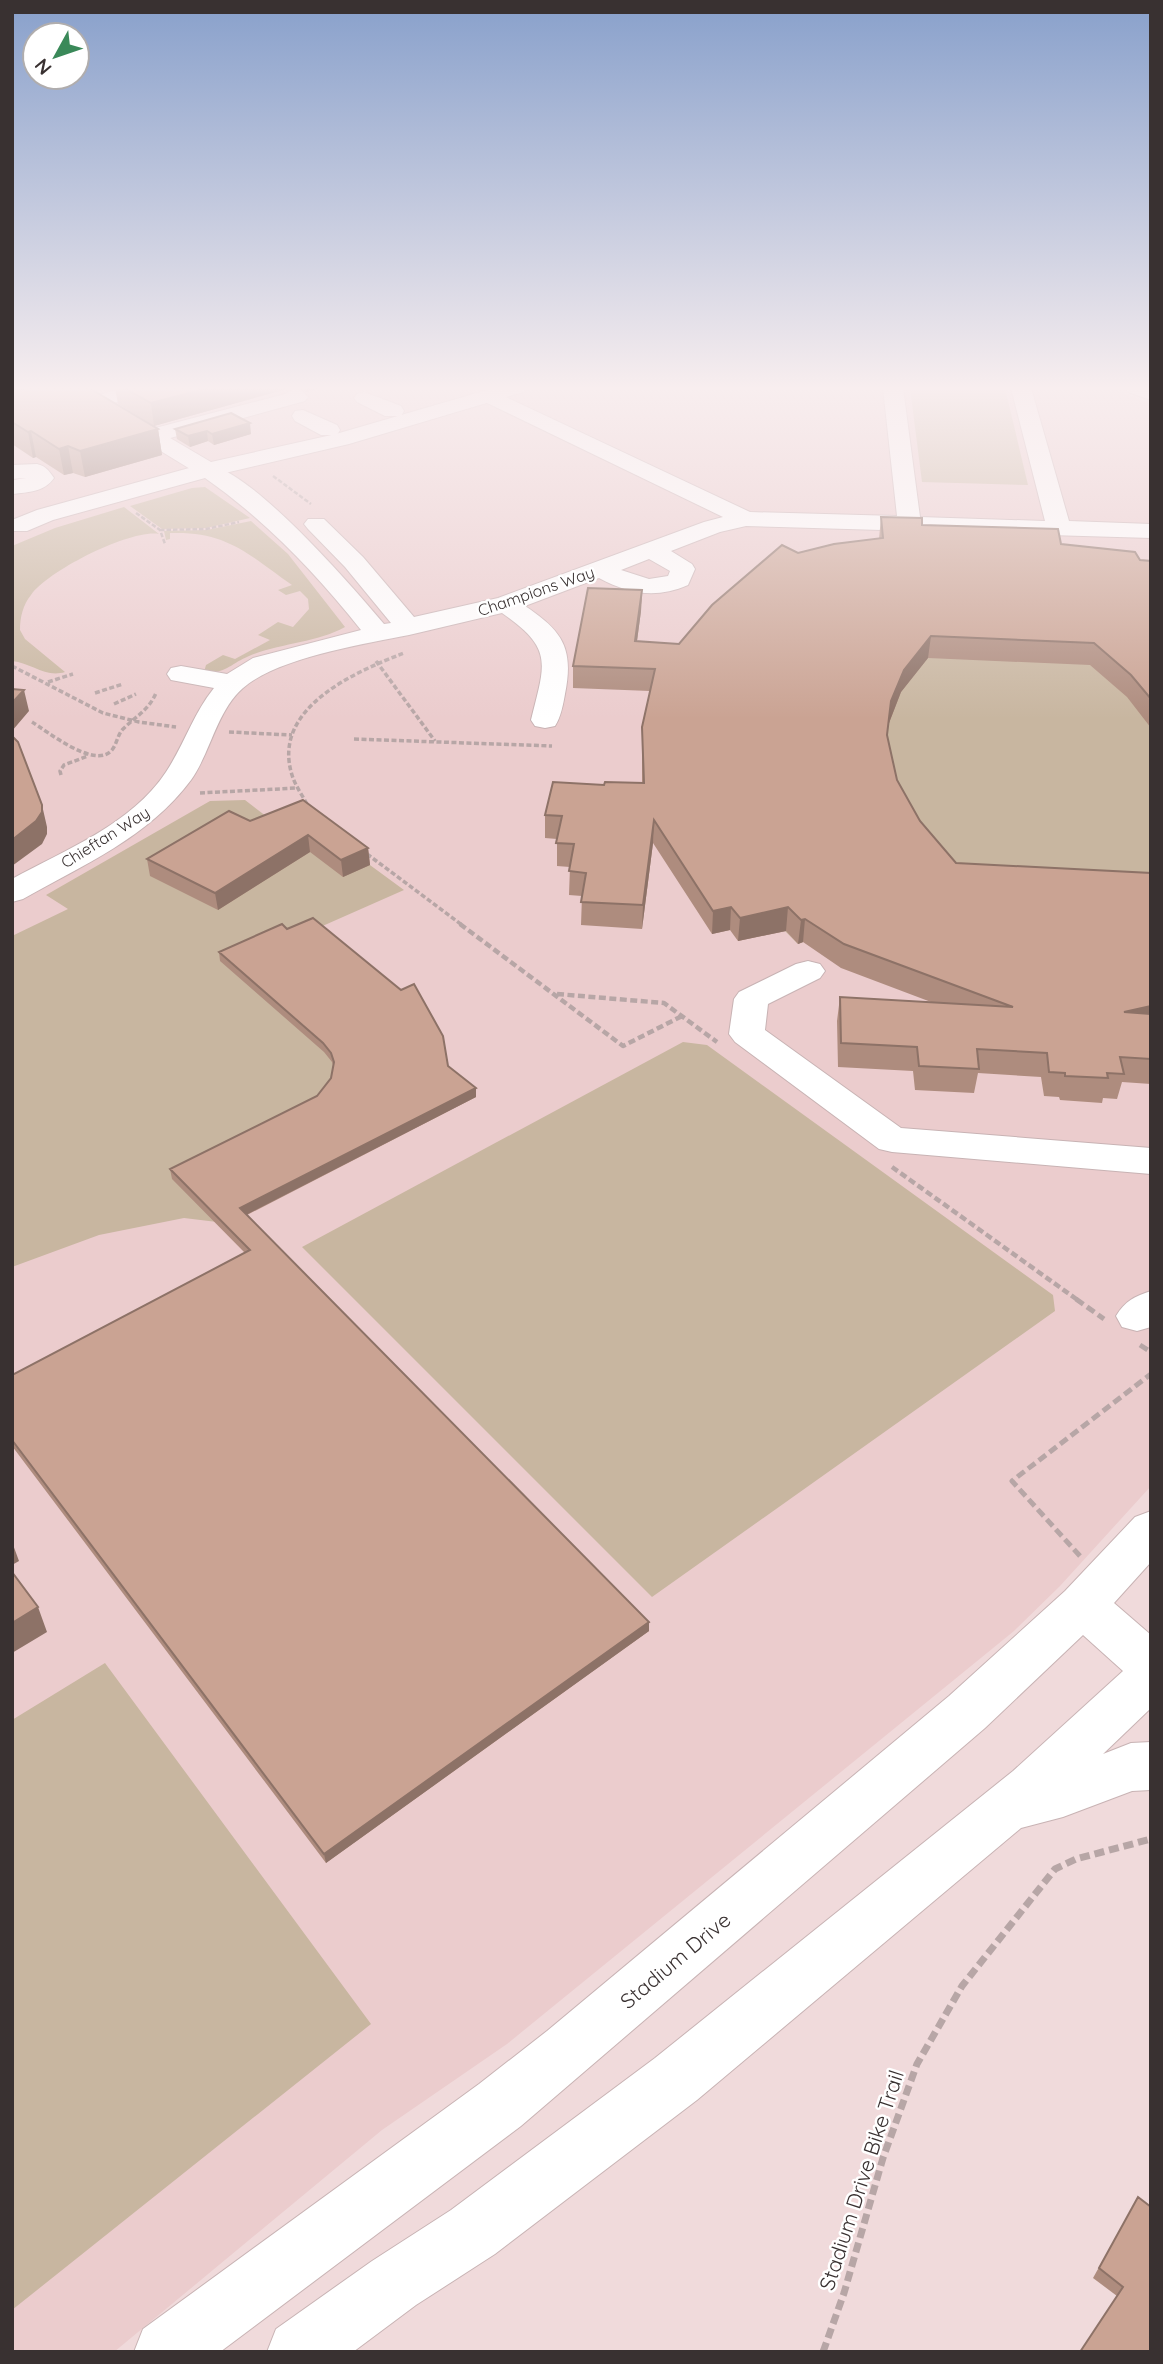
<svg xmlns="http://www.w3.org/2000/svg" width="1163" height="2364" viewBox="0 0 1163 2364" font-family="Quicksand,sans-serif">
  <rect width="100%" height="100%" fill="#f0dadb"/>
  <path fill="#ebcccd" d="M 12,388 L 1110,388 L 1151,404 L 1151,1486 L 1060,1586 L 1014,1631 L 507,2044 L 382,2130 L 114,2352 L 12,2352 Z"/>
  <path fill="#c8b6a0" d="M 910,388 L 1005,388 L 1028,485 L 922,482 Z
    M 205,487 L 250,518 L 206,528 L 162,529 L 130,506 L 192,488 Z
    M 124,507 L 159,534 C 131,529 49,570 31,595 C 23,605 20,617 20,630 L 25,639 L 65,672 C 45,678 32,663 12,661 L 12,546 L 55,528 Z
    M 251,521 L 288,554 L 345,627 C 316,643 280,643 249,656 C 230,664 226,674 204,672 L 206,665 L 223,655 L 235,659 L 270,640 L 258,635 L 278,622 L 293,627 L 309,609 L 308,599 L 300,591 L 286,595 L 278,590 L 292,585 C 248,554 227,531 170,533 L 170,539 L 166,540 L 164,531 L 207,530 Z
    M 1151,592 L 1151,966 L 862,920 L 798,944 L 785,931 L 708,709 Z
    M 245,800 L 275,823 L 299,813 L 404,890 L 318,928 L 417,1011 L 217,1222 L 184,1218 L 99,1235 L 12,1267 L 12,936 L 68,909 L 46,895 L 210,801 Z
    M 683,1042 L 707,1045 L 1053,1295 L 1055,1311 L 652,1597 L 302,1247 Z
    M 105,1663 L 371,2024 L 12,2310 L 12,1720 Z"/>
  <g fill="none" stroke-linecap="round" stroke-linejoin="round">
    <defs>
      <path id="minor" d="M 124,388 L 156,388 L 153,392 L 95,408 L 88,406 L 84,402 L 88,398 Z
        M 883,388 L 903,388 L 920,517 L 1045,521 L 1011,388 L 1031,388 L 1069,521 L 1151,524 L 1151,538 L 746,526 L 720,532 L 671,551 L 692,564 L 695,569 L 688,585 C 656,599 629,594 599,578 L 525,606 C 563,631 574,649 565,694 C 563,705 561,717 555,726 L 545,728 L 535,726 L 531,720 C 545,663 554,649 502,613 C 471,620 440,628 409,635 C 364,644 277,658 243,688 C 216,712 211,752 191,780 C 149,837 83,865 23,899 L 12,902 L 12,879 C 65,850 132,824 166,772 C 184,745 193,714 214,688 L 171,680 L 167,674 L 171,668 L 181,666 L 227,674 L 253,658 L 361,630 C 315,572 265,520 205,478 L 53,520 L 27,531 L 12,531 L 12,520 L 37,510 L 200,465 C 240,455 357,592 384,624 L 391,623 L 345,567 L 308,529 L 304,524 L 308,519 L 324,519 L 363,557 L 414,617 L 498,598 L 704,522 L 723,517 L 481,400 L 478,396 L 481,392 L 495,392 L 750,512 L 897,516 ZM 649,559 L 670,571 L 668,576 L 649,579 L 621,570 Z
        M 295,389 L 302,391 L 308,397 L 305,401 L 152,443 L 144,441 L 141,436 L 144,431 L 285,394 Z
        M 364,392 L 401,406 L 404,411 L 401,416 L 385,416 L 357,402 L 354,398 L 357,394 Z
        M 303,410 L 337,425 L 340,430 L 337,435 L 321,435 L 295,421 L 292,416 L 295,411 Z
        M 37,464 C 46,466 49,471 54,478 C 44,492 29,492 12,494 L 12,480 L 27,478 L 12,479 L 12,465 Z
        M 808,961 L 820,964 L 825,971 L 820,978 L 768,1004 L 765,1030 L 901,1128 L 1151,1148 L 1151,1174 L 892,1152 L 879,1149 L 735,1042 L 729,1034 L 734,999 L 739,992 L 796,964 Z
        M 1151,1291 L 1151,1327 L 1137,1331 L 1122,1327 L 1116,1316 C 1125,1301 1135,1296 1151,1291 Z"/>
      <path id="major" d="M 61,388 L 85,388 L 211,462 L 336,434 L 494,388 L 526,388 L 523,392 L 349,444 L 208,477 L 200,475 L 64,392 Z
        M 1125,388 L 1151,388 L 1151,400 L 1128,392 Z
        M 1151,1511 L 1151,1562 L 1114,1603 L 1151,1635 L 1151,1708 L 1103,1754 L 1131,1743 L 1151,1742 L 1151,1790 L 1132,1791 L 1063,1817 L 1021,1828 L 697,2100 L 495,2254 L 416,2305 L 353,2352 L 267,2352 L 276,2329 L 372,2261 L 451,2210 L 655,2058 L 1013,1771 L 1123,1671 L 1083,1635 L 985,1728 L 521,2126 L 220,2352 L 134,2352 L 143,2329 L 479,2084 L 547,2031 L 949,1696 L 1065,1591 L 1135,1517 Z"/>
    </defs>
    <use href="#minor" stroke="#c8b3b4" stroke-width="2"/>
    <use href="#major" stroke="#c8b3b4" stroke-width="2"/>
    <path stroke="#b7a6a6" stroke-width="2.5" stroke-dasharray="4.5 2" stroke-linecap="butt" d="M 273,476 L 311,504
      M 136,513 L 160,530 L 165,544
      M 160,530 L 206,529 L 239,522"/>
    <path stroke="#b7a6a6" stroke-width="3.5" stroke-dasharray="5 2.5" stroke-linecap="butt" d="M 376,661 L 435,741
      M 12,666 L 103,713 L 139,722 L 176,727
      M 48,682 L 73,674
      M 95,693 L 123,684
      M 114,704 L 136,694
      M 32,722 C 48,732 92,767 110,752 C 117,746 117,735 123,729 C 135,717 149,710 156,693
      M 229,732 L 292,735
      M 354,739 L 552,746
      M 61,775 L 60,771 L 64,765 L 88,756
      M 200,793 L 297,788
      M 307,804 C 302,795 295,785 292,775 C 271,708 355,672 404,653
      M 367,854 L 462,925"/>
    <path stroke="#b7a6a6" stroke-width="4.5" stroke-dasharray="7 3.5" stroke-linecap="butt" d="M 460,924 L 623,1046 L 682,1016
      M 557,994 L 664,1003 L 717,1042
      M 892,1167 L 1079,1301"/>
    <path stroke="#b7a6a6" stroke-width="5" stroke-dasharray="9 4.5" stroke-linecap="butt" d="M 1076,1299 L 1104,1319
      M 1140,1345 L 1151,1352
      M 1080,1556 L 1012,1481 L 1151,1374"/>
    <path stroke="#b7a6a6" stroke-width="7" stroke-dasharray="10 5" stroke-linecap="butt" d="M 823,2352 L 844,2293 L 883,2158 L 917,2064 L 962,1986 L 1055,1869 L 1076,1859 L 1151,1839"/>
    <use href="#minor" fill="#fff" fill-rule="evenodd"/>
    <use href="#major" fill="#fff" fill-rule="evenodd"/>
  </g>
  <path fill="#ae8c7e" d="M 12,388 L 158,429 L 162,455 L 85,477 L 73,473 L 64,475 L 36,457 L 33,458 L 12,444 Z
    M 115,388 L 290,388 L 154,426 L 118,404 Z
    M 296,388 L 321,388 L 306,392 Z
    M 175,429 L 251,434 L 214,445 L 208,441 L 190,447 L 177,439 Z
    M 881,517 L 922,525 L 1061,544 L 1140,560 L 1151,561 L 1151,728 L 1127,697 L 1090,665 L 928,658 L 901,692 L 889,723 L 887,735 L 897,780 L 920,821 L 956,863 L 1151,873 L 1151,1084 L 1122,1082 L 1117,1099 L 1103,1098 L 1102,1103 L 1060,1100 L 1059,1097 L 1044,1096 L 1041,1077 L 978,1073 L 974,1093 L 915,1090 L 913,1071 L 838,1067 L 837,1021 L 840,997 L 931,1002 L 841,968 L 803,942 L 798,944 L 786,931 L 738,941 L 730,930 L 712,934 L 653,843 L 642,929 L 581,925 L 582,896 L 569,895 L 570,867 L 557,866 L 557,839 L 545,838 L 545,815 L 604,785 L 642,783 L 642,727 L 650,691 L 573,688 L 573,666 L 642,590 L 641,611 L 637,641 L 679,644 L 798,553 L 879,539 Z
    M 250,821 L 368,848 L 370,865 L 343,877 L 310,852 L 218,910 L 150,876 L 147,859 Z
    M 219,952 L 448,1066 L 476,1088 L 476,1097 L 247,1215 L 649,1622 L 649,1631 L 326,1863 L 12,1446 L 12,1375 L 245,1253 L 172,1179 L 170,1169 L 317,1096 L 331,1078 L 333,1065 L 332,1062 L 324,1052 L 220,961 Z
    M 1138,2197 L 1151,2352 L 1117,2296 L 1093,2278 Z"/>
  <path fill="#8d7267" d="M 208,388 L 290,388 L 154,426 L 151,403 Z
    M 306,388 L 321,388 L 306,392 Z
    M 250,423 L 251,434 L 214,445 L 212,434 Z
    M 158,429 L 162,455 L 85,477 L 80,451 Z
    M 31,431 L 36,457 L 33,458 L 28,432 Z
    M 207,431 L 208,441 L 190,447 L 188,436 Z
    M 68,446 L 73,473 L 64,475 L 59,449 Z
    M 642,590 L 641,611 L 634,663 L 635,641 Z
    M 931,636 L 928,658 L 901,692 L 889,723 L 891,701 L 904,670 Z
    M 24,690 L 29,711 L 12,731 L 12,703 Z
    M 42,805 L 47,827 L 47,834 L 42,844 L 12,866 L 12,840 Z
    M 654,820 L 653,843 L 642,929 L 643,905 Z
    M 308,835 L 310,852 L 218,910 L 215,893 Z
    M 368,848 L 370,865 L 343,877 L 341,860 Z
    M 731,907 L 730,930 L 712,934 L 713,911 Z
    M 788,907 L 786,931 L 738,941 L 740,918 Z
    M 805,919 L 803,942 L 798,944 L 801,920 Z
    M 1151,1006 L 1151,1028 L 1124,1012 Z
    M 476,1088 L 476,1097 L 242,1217 L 240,1208 Z
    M 12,1542 L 19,1561 L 12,1565 Z
    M 38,1607 L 47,1632 L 12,1653 L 12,1623 Z
    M 649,1622 L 649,1631 L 326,1863 L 324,1854 Z"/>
  <path fill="#caa393" stroke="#8d7267" stroke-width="2" d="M 12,388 L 19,390 L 28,388 L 89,388 L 158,429 L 80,451 L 68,446 L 59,449 L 31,431 L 28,432 L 12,422 Z
    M 124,388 L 208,388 L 151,403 Z
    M 231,413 L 250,423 L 212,434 L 207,431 L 188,436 L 175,429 Z
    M 881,517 L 922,518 L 922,525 L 1058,529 L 1061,544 L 1135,552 L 1140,560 L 1151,561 L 1151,699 L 1131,675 L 1094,643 L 931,636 L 904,670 L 891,701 L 887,735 L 897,780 L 920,821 L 956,863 L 1151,873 L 1151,1006 L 1124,1012 L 1151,1014 L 1151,1059 L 1120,1057 L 1124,1074 L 1107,1073 L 1108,1078 L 1065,1076 L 1065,1073 L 1049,1072 L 1047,1053 L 977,1049 L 979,1069 L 919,1066 L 917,1047 L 841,1043 L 840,997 L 1013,1007 L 844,944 L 805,919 L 801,920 L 788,907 L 740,918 L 731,907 L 713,911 L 654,820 L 643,905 L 581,902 L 586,873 L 569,871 L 574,844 L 556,843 L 562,816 L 545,815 L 553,782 L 604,785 L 605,782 L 644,783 L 642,727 L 655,669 L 573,666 L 588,588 L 642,590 L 635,641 L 679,644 L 712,605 L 782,545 L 798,553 L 834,544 L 883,538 Z
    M 12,689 L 24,690 L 12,703 Z
    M 12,736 L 18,742 L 42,805 L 42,812 L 36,821 L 12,840 Z
    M 303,800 L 368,848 L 341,860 L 308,835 L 215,893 L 147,859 L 229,811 L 250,821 Z
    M 313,918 L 401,990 L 414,984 L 443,1036 L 448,1066 L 476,1088 L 240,1208 L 649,1622 L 324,1854 L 12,1440 L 12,1375 L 250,1250 L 170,1169 L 317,1096 L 331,1078 L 334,1062 L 331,1053 L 323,1043 L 219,952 L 282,924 L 287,929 Z
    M 12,1572 L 38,1607 L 12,1623 Z
    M 1138,2197 L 1151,2207 L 1151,2352 L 1080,2352 L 1123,2287 L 1099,2268 Z"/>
  <linearGradient id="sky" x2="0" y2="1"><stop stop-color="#88a0cb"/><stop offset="0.54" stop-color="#f8eeef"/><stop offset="1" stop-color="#f8eeef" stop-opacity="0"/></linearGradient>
  <rect width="1163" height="719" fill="url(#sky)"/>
  <g text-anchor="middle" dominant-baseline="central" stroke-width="5" stroke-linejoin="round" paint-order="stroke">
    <g font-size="16" fill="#393131" stroke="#fff">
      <text transform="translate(536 591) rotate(-19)">Champions Way</text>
      <text transform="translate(105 837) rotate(-32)">Chieftan Way</text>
    </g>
    <g font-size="21" fill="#393131" stroke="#fff">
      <text transform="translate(675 1960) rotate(-40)">Stadium Drive</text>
      <text transform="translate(861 2180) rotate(-72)">Stadium Drive Bike Trail</text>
    </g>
  </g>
  <rect width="1163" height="2364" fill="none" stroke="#393131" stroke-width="28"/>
  <g transform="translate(56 56) rotate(230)"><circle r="33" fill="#ffffff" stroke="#b0adad" stroke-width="2"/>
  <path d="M0-5L12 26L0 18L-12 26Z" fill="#3a8959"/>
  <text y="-10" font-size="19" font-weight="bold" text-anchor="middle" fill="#393131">N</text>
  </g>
</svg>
